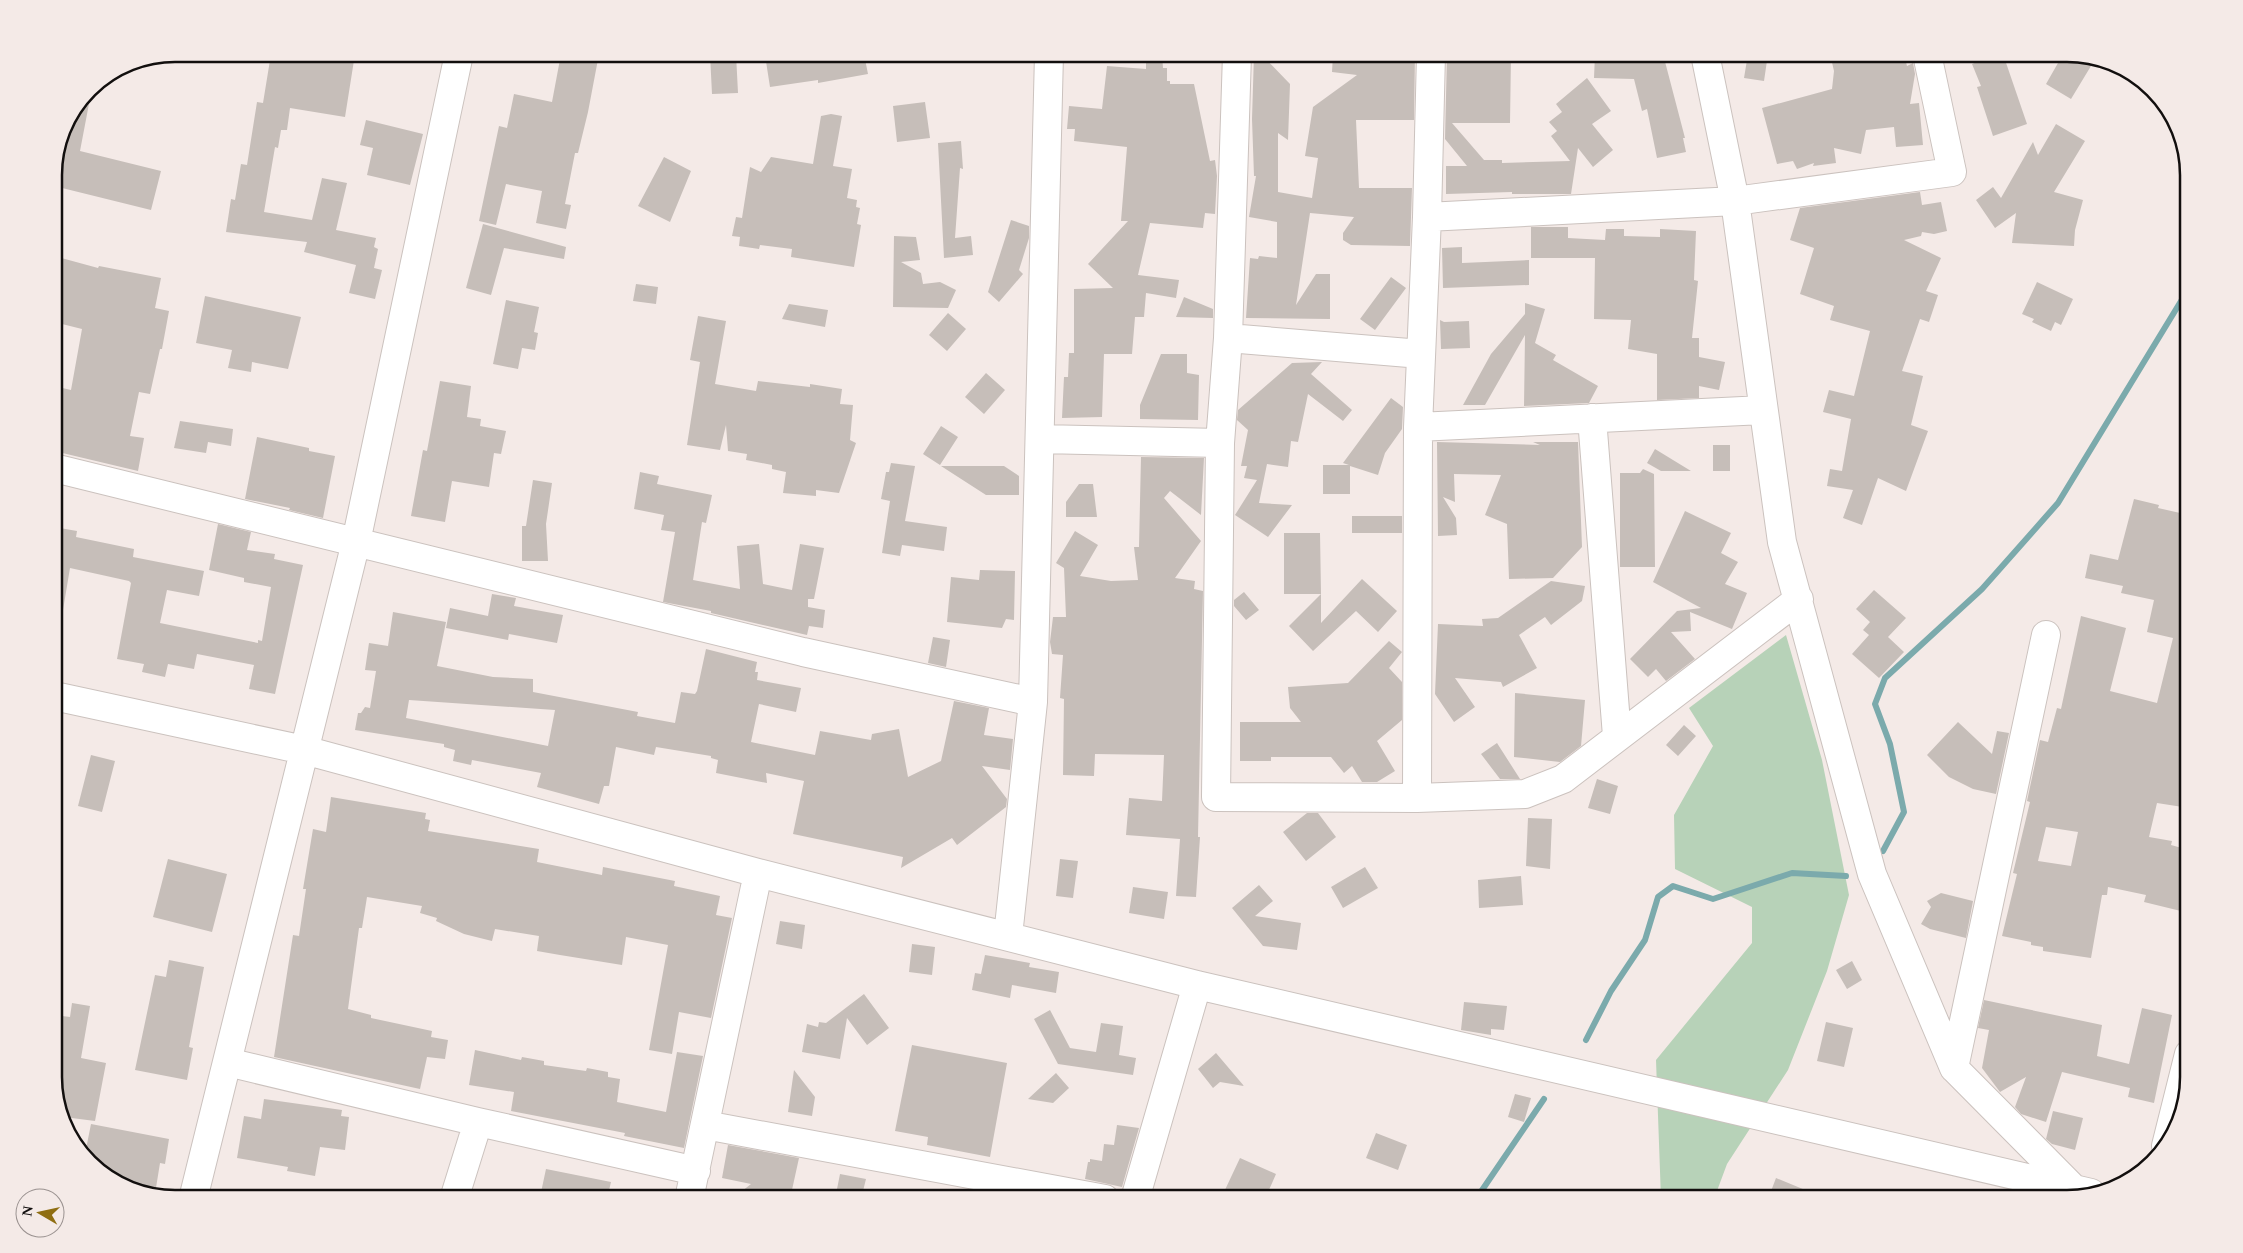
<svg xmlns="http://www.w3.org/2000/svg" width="2243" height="1253" viewBox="0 0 2243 1253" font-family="Georgia,serif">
  <rect width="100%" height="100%" fill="#f4eae7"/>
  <path fill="#b7d2b8" d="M 1786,635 L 1822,760 L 1849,895 L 1827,971 L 1788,1070 L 1727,1164 L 1714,1199 L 1661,1199 L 1656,1060 L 1752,943 L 1752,907 L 1675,869 L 1674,815 L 1713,746 L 1689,708 Z"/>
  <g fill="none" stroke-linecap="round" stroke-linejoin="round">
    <path stroke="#7baaac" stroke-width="6" d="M 1883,851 L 1904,812 L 1890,744 L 1875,704 L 1885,678 L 1982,589 L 2058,503 L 2189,288
      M 1586,1040 L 1611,991 L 1645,940 L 1658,897 L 1673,886 L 1713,899 L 1792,873 L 1846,876
      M 1476,1199 L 1544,1099"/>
  </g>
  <path fill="#c6beb9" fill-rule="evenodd" d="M 271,54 L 355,54 L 345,117 L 290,108 L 287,130 L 281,130 L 278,148 L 275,147 L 264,212 L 312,220 L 322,178 L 347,183 L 336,230 L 376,238 L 374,247 L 378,249 L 374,268 L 382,270 L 375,299 L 349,293 L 356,265 L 304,252 L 307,242 L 226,232 L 231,199 L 235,200 L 241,164 L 247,165 L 257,102 L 263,103 Z
    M 561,54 L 599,54 L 588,112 L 578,153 L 575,153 L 565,204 L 571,205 L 566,229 L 536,223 L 542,191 L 506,184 L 496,225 L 479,221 L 499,126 L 507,128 L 514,94 L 552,102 Z
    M 710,54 L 736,54 L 738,93 L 712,94 Z
    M 776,54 L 864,54 L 868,74 L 818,83 L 818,80 L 770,87 L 765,55 Z
    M 1146,54 L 1162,54 L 1163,68 L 1167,68 L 1167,81 L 1170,81 L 1170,84 L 1194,84 L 1210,161 L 1215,160 L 1217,176 L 1215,214 L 1205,213 L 1203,228 L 1150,223 L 1138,275 L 1179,280 L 1176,298 L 1146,293 L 1144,317 L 1135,317 L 1132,354 L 1104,354 L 1102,417 L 1062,418 L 1064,377 L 1068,377 L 1069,353 L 1074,353 L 1074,289 L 1113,288 L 1088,264 L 1128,221 L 1121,221 L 1127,147 L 1074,141 L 1075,129 L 1067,129 L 1069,106 L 1102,109 L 1107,66 L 1146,69 Z
    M 1254,54 L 1261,54 L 1290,84 L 1288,140 L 1278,133 L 1278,192 L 1312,198 L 1318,158 L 1305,156 L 1313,107 L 1357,75 L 1332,72 L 1333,54 L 1415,54 L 1414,120 L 1356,120 L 1359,188 L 1412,188 L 1410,246 L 1351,245 L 1343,240 L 1343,233 L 1354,217 L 1310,213 L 1296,305 L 1316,274 L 1330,274 L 1330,319 L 1246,318 L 1250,258 L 1258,259 L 1259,256 L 1277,258 L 1277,222 L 1249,217 L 1256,176 L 1254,176 L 1252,119 Z
    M 1447,54 L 1511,54 L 1510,123 L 1452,123 L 1484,160 L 1502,160 L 1502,163 L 1570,161 L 1551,136 L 1557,131 L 1549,122 L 1562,112 L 1556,104 L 1587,78 L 1611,111 L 1592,124 L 1613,150 L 1593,167 L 1578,148 L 1571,194 L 1512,194 L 1512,192 L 1446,194 L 1446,166 L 1467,166 L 1445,139 Z
    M 1595,54 L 1663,54 L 1685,138 L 1683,138 L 1686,152 L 1657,158 L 1647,109 L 1642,111 L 1634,79 L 1594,78 Z
    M 1748,54 L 1768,54 L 1764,81 L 1744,78 Z
    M 1830,54 L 1904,54 L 1907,66 L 1913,63 L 1915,74 L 1910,104 L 1919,103 L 1923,145 L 1896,147 L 1894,127 L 1866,130 L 1861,154 L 1834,148 L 1836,163 L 1813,166 L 1814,163 L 1797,169 L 1793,161 L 1777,164 L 1762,108 L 1832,89 L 1834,71 Z
    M 1982,54 L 2003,54 L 2027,124 L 1993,136 L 1977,87 L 1981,86 L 1972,64 L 1984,59 Z
    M 2072,55 L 2094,61 L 2071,99 L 2046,84 L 2062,56 Z
    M 92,88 L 80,151 L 161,171 L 151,210 L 54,186 L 54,168 L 63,129 Z
    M 925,102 L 930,138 L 897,142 L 893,106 Z
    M 831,114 L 842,116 L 833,166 L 852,169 L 847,198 L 857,200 L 856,207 L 860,208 L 857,224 L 861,225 L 854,267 L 791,257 L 792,249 L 760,245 L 759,249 L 739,246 L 740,237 L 732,236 L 736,217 L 742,218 L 750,167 L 761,172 L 771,157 L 813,164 L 821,116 Z
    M 366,120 L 423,134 L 410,185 L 367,175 L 373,148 L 360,145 Z
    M 2056,124 L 2085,141 L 2054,192 L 2083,200 L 2075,230 L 2074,246 L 2012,243 L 2016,213 L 1995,228 L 1976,200 L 1993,187 L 2001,198 L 2033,142 L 2038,155 Z
    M 961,141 L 963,169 L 960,168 L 955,238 L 971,236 L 973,255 L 944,258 L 938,143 Z
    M 664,157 L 691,171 L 670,222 L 638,206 Z
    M 1920,192 L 1922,205 L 1941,202 L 1947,231 L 1934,234 L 1922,232 L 1921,236 L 1904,240 L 1941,258 L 1926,291 L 1938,295 L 1929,322 L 1920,319 L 1902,371 L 1923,376 L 1911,425 L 1928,431 L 1906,491 L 1878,478 L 1862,525 L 1843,518 L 1853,490 L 1827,486 L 1830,469 L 1842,471 L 1851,419 L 1823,412 L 1829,390 L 1854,396 L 1870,331 L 1830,320 L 1834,306 L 1800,294 L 1814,248 L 1790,240 L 1800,208 Z
    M 1011,220 L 1029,226 L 1029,238 L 1019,270 L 1023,274 L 999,302 L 988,292 Z
    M 483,224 L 566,247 L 564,259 L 504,248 L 491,295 L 466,288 Z
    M 1531,227 L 1568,227 L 1568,238 L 1605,240 L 1606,229 L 1624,229 L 1624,236 L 1660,237 L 1660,229 L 1696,231 L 1694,280 L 1698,281 L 1692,338 L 1699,338 L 1699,357 L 1725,362 L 1719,390 L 1699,386 L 1699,398 L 1657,400 L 1657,354 L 1628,349 L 1631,320 L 1594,319 L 1595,258 L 1531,258 Z
    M 894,236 L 916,237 L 920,260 L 901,262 L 921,273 L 923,284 L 940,282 L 956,290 L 948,308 L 893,307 Z
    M 1462,247 L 1462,263 L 1529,260 L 1529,285 L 1443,288 L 1442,248 Z
    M 54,256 L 98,268 L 99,266 L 161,278 L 155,308 L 169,311 L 162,349 L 160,349 L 150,394 L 139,392 L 130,436 L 144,438 L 138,471 L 54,451 L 54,386 L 71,390 L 82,329 L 54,322 Z
    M 1391,277 L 1406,288 L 1375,330 L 1360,319 Z
    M 2037,282 L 2073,299 L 2061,325 L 2055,322 L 2051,331 L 2032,322 L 2034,319 L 2022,314 Z
    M 636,284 L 658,287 L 656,304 L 633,301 Z
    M 205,296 L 301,317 L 288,369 L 252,362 L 251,372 L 228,368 L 232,350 L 196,343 Z
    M 1184,297 L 1213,309 L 1213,318 L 1176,317 Z
    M 506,300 L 539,307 L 534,332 L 538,333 L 535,350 L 522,348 L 518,369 L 493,364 Z
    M 1525,303 L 1545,309 L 1535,343 L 1556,355 L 1553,360 L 1598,386 L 1589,403 L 1524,406 L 1525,335 L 1485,405 L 1463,405 L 1491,354 L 1525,314 Z
    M 789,304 L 828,310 L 825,327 L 782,319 Z
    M 948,313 L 966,329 L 947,351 L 929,335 Z
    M 698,316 L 726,321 L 715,384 L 756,391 L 758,381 L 810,387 L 810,384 L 842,389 L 840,404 L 853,405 L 850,440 L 856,443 L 839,493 L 816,490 L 816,496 L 783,493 L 786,472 L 772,469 L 772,465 L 746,460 L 747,454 L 728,451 L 726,425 L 720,450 L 687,445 L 700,362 L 690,360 Z
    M 1440,320 L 1444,322 L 1469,321 L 1470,348 L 1441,349 Z
    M 1161,354 L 1187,354 L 1187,373 L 1199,375 L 1198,420 L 1140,419 L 1140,405 Z
    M 1322,362 L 1311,374 L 1352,410 L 1343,421 L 1308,394 L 1298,442 L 1291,441 L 1288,467 L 1267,464 L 1259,503 L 1292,505 L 1268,537 L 1235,515 L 1257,480 L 1244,478 L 1247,466 L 1241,466 L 1248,430 L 1237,420 L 1238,410 L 1292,363 Z
    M 986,373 L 1005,390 L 984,414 L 965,397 Z
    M 440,381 L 471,386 L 467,417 L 481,419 L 480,426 L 506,431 L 501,454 L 494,453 L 489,487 L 452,481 L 445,522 L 411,516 L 423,450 L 427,451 Z
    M 1391,398 L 1403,407 L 1402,429 L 1385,453 L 1378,475 L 1350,466 L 1350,494 L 1323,494 L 1323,465 L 1349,465 L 1343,463 Z
    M 180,421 L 233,429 L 231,446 L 208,442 L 206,453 L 174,448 Z
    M 941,426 L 958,437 L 940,465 L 923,454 Z
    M 257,437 L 309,448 L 309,451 L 335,456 L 323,518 L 289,510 L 290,508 L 245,499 Z
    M 1437,442 L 1540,445 L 1533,442 L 1578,442 L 1582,547 L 1553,578 L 1509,579 L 1507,524 L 1485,515 L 1501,475 L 1454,474 L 1455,502 L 1443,497 L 1456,518 L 1457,535 L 1438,536 Z
    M 1713,445 L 1730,445 L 1730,471 L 1713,471 Z
    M 1655,449 L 1691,471 L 1661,471 L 1647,463 Z
    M 1141,457 L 1204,458 L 1201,515 L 1170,491 L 1164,498 L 1201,541 L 1175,578 L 1195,581 L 1194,589 L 1203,591 L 1198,837 L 1200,837 L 1196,897 L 1176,896 L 1180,839 L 1126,835 L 1129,798 L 1162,801 L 1164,755 L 1095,754 L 1094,776 L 1063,775 L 1064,699 L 1060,698 L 1063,655 L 1052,654 L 1050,642 L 1053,617 L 1066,617 L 1064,568 L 1056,563 L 1075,531 L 1098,545 L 1080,576 L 1111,581 L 1138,580 L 1134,547 L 1139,547 Z
    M 891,463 L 915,466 L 905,521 L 947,527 L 944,551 L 902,545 L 900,556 L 882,553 L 890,501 L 881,499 L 886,472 L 889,472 Z
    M 941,466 L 1004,466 L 1019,476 L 1019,495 L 986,495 Z
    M 1643,469 L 1654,474 L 1655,567 L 1620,567 L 1620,473 L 1640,473 Z
    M 640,472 L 659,476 L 657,484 L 712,495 L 706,523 L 702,522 L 693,580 L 740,589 L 737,546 L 759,544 L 763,584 L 792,590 L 800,544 L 824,548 L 814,599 L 808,599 L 808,607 L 825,610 L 823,628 L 809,626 L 807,635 L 711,613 L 711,611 L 663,602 L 675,532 L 661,530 L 664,515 L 634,509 Z
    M 533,480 L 552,483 L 546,524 L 548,561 L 522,561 L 522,526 L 526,526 Z
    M 1079,484 L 1093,484 L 1097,517 L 1066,517 L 1066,502 Z
    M 2134,499 L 2159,505 L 2158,508 L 2189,515 L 2189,808 L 2157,803 L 2149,837 L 2172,841 L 2171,845 L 2189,850 L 2189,913 L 2144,902 L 2146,895 L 2108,887 L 2107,895 L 2102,895 L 2091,958 L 2043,951 L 2043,947 L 2031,945 L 2031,942 L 2002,936 L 2017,874 L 2013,873 L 2030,802 L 2027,801 L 2040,740 L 2048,742 L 2057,708 L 2061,709 L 2081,616 L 2126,628 L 2110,691 L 2157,703 L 2173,638 L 2147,632 L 2154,600 L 2121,593 L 2123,586 L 2085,578 L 2090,554 L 2118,560 ZM 2046,827 L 2078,832 L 2071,866 L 2038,861 Z
    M 1685,511 L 1731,533 L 1721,553 L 1738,562 L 1725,584 L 1747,593 L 1732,629 L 1690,612 L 1691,631 L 1671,632 L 1695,659 L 1666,681 L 1656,669 L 1648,677 L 1630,659 L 1677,611 L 1701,608 L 1653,582 Z
    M 1352,516 L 1402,516 L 1402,533 L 1352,533 Z
    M 218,524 L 251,532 L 247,550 L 275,554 L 274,559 L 303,565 L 275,694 L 249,689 L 254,665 L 197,654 L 194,669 L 168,664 L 165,677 L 142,672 L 144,664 L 117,659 L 131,583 L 129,581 L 70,568 L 63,610 L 54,609 L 54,527 L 77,531 L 76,537 L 134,549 L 133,557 L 204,571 L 199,596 L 167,590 L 160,623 L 258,643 L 258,640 L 262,641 L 271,587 L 244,582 L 244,578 L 209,570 Z
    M 1284,533 L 1320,533 L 1321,594 L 1284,594 Z
    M 980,570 L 1015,571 L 1014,620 L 1006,619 L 1002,628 L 947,622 L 951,577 L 979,580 Z
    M 1362,579 L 1397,611 L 1378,632 L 1356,611 L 1313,651 L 1289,626 L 1321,594 L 1321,623 Z
    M 1551,581 L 1585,586 L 1582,601 L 1551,625 L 1545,617 L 1519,635 L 1537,668 L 1503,687 L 1501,682 L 1455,678 L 1475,707 L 1454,722 L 1435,694 L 1438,624 L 1483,626 L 1482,619 L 1498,618 Z
    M 1874,590 L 1906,618 L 1888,637 L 1904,652 L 1879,678 L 1852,654 L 1869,635 L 1863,630 L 1870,622 L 1856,609 Z
    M 1244,592 L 1259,610 L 1246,620 L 1234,606 L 1234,600 Z
    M 492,594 L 516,598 L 514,606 L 563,615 L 557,643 L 509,634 L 508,640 L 446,628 L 450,608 L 488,616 Z
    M 393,612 L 446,622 L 437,666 L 493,677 L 533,679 L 533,692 L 638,712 L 637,716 L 675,723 L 681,692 L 695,694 L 697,691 L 706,649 L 757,662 L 755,672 L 758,672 L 757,680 L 801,688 L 796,712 L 759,704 L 751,742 L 815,755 L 820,731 L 871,740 L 872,734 L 899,729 L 908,777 L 941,761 L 954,701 L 989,708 L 984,735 L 1013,739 L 1010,770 L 982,766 L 1007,799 L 1006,807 L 957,845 L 952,838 L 901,868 L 903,857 L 793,834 L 804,781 L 766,773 L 767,783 L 716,773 L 718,760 L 711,758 L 711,756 L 656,747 L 654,755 L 616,747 L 609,786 L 604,786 L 599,804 L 537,787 L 541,773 L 472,760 L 471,765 L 453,761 L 455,750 L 444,747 L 444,744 L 355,730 L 358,713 L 361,713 L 365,707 L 370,708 L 376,671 L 365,670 L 369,643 L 388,646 ZM 409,700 L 555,710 L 548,746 L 406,718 Z
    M 933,637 L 950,640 L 946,667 L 928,663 Z
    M 1389,641 L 1402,652 L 1389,668 L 1402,682 L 1402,720 L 1377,741 L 1395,771 L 1377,782 L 1362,782 L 1352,766 L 1344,773 L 1331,757 L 1271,757 L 1271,761 L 1240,761 L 1240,722 L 1301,722 L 1290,708 L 1288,687 L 1348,683 Z
    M 1515,693 L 1585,700 L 1581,746 L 1560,762 L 1514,757 Z
    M 1958,722 L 1992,754 L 1997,731 L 2009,733 L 1996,794 L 1973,789 L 1949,777 L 1927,755 Z
    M 1684,725 L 1696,736 L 1678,756 L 1666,745 Z
    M 1497,743 L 1520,779 L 1500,779 L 1481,754 Z
    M 91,755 L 115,761 L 102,812 L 78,806 Z
    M 1597,779 L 1618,786 L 1610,814 L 1588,808 Z
    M 331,797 L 426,813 L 425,819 L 430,820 L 428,831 L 539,849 L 537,862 L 602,875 L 603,867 L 675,881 L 674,886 L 720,896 L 716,915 L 732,918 L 711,1018 L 679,1012 L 672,1054 L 649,1050 L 668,945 L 626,937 L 622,965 L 560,955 L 537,951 L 539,936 L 495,929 L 492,941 L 464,934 L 436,921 L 437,918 L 420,913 L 422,906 L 367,897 L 362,928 L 359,928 L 348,1009 L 371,1015 L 371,1018 L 432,1031 L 431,1037 L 448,1040 L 445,1059 L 427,1057 L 420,1089 L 274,1057 L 293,935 L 299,936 L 306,889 L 303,889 L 313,829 L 326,832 Z
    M 1307,813 L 1318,813 L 1336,837 L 1306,861 L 1283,832 Z
    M 1528,818 L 1552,819 L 1550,869 L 1526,866 Z
    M 168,859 L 227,874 L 212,932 L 153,917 Z
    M 1060,859 L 1078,861 L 1073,898 L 1056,896 Z
    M 1365,867 L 1378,888 L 1343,908 L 1331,887 Z
    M 1521,876 L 1523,905 L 1479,908 L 1478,880 Z
    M 1259,885 L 1273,901 L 1255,916 L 1301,923 L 1297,950 L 1263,946 L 1232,908 Z
    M 1133,887 L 1168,892 L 1164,919 L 1129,913 Z
    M 1941,893 L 1973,901 L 1966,938 L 1930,929 L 1921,924 L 1931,907 L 1927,901 Z
    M 780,921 L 805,925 L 802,949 L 776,944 Z
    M 912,944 L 935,947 L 932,975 L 909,972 Z
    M 985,955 L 1030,963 L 1029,967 L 1059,972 L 1056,993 L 1012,985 L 1010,998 L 972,990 L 975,973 L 981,974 Z
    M 169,960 L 204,967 L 189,1047 L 193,1048 L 187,1080 L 135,1070 L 155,975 L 166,977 Z
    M 1852,961 L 1862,980 L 1847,989 L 1836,970 Z
    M 864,994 L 889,1028 L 867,1045 L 847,1018 L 840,1059 L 802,1052 L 807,1024 L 818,1027 L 819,1022 L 826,1023 Z
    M 1984,1000 L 2102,1025 L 2097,1056 L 2129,1064 L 2142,1008 L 2172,1015 L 2154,1103 L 2128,1097 L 2130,1088 L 2062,1072 L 2046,1122 L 2021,1114 L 2015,1107 L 2026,1077 L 2000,1092 L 1982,1068 L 1989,1030 L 1978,1028 Z
    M 1464,1002 L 1507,1006 L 1504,1030 L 1491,1029 L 1491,1035 L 1461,1030 Z
    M 72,1003 L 90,1006 L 81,1058 L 106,1063 L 95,1121 L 64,1117 L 54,1085 L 54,1015 L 70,1017 Z
    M 1050,1010 L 1070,1048 L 1096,1052 L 1101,1023 L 1123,1026 L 1119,1055 L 1136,1058 L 1133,1075 L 1058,1064 L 1034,1019 Z
    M 1826,1022 L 1853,1028 L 1844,1067 L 1817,1061 Z
    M 912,1045 L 1007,1063 L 990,1157 L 927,1145 L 928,1137 L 895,1131 Z
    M 475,1050 L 521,1060 L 522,1057 L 544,1061 L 544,1065 L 586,1071 L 587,1068 L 608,1072 L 608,1077 L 620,1079 L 617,1102 L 666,1112 L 677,1052 L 703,1056 L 684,1148 L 624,1136 L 625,1133 L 511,1111 L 514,1092 L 469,1085 Z
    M 1216,1053 L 1244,1086 L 1220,1082 L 1213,1088 L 1198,1069 Z
    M 794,1070 L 815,1097 L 812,1116 L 788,1112 Z
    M 1056,1073 L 1069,1088 L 1053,1103 L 1028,1099 Z
    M 1515,1094 L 1531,1098 L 1524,1122 L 1508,1117 Z
    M 264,1099 L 342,1110 L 341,1116 L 349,1117 L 345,1150 L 320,1147 L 315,1176 L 287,1171 L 288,1167 L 237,1158 L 244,1116 L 261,1119 Z
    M 2053,1111 L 2083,1118 L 2075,1150 L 2052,1144 L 2046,1139 Z
    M 91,1124 L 169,1139 L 165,1164 L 160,1163 L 155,1194 L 115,1183 L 85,1154 Z
    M 1117,1125 L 1139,1128 L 1122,1187 L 1085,1179 L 1088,1162 L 1090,1162 L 1090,1159 L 1102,1161 L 1104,1144 L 1114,1145 Z
    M 1376,1133 L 1407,1145 L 1398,1170 L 1366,1158 Z
    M 728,1145 L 799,1158 L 790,1199 L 732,1199 L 751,1184 L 722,1178 Z
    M 1240,1158 L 1276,1174 L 1265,1199 L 1241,1199 L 1224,1192 Z
    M 546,1169 L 611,1182 L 607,1199 L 552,1199 L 540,1197 Z
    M 840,1174 L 866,1179 L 861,1199 L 835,1199 Z
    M 1776,1178 L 1827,1199 L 1768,1199 Z"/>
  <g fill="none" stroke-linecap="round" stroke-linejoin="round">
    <defs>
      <path id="minor" d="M 1237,54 L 1228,338 L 1220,443 L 1216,797 L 1417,798 L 1525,794 L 1563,779 L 1799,599
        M 1705,54 L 1735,201 L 1782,542 L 1872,874 L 1954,1068 L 2076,1191
        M 1427,217 L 1735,201 L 1952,172 L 1927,54
        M 1228,338 L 1421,354
        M 1592,418 L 1617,736
        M 1418,427 L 1763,410
        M 1040,439 L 1220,443
        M 54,468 L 803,652 L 1033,702
        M 54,696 L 304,750 L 758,873 L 1197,985 L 2091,1193
        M 1417,798 L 1418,427 L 1427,217 L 1431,54
        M 1008,936 L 1033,702 L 1049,54
        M 227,1062 L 478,1122 L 696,1171
        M 1954,1068 L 2046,635
        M 705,1125 L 1105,1199
        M 2166,1146 L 2189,1054
        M 193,1199 L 356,542 L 459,54
        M 454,1199 L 478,1122
        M 689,1199 L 758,873
        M 1135,1199 L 1197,985"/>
    </defs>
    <use href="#minor" stroke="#cbc2be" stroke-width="30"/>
    <use href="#minor" stroke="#fff" stroke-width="28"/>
  </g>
  <path d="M0 0H2243V1253H0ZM175 62H2067A113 113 0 0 1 2180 175V1077A113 113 0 0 1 2067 1190H175A113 113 0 0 1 62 1077V175A113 113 0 0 1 175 62Z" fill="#f4eae7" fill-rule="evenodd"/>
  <path fill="none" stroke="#120f0e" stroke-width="2.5" d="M175 62H2067A113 113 0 0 1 2180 175V1077A113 113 0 0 1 2067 1190H175A113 113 0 0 1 62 1077V175A113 113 0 0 1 175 62Z"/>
  <g transform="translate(40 1213) rotate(279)"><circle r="24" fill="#f4eae7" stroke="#9a9290"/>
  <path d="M0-4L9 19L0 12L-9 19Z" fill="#8f6e12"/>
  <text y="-8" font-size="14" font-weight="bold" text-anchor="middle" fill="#120f0e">N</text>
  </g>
</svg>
